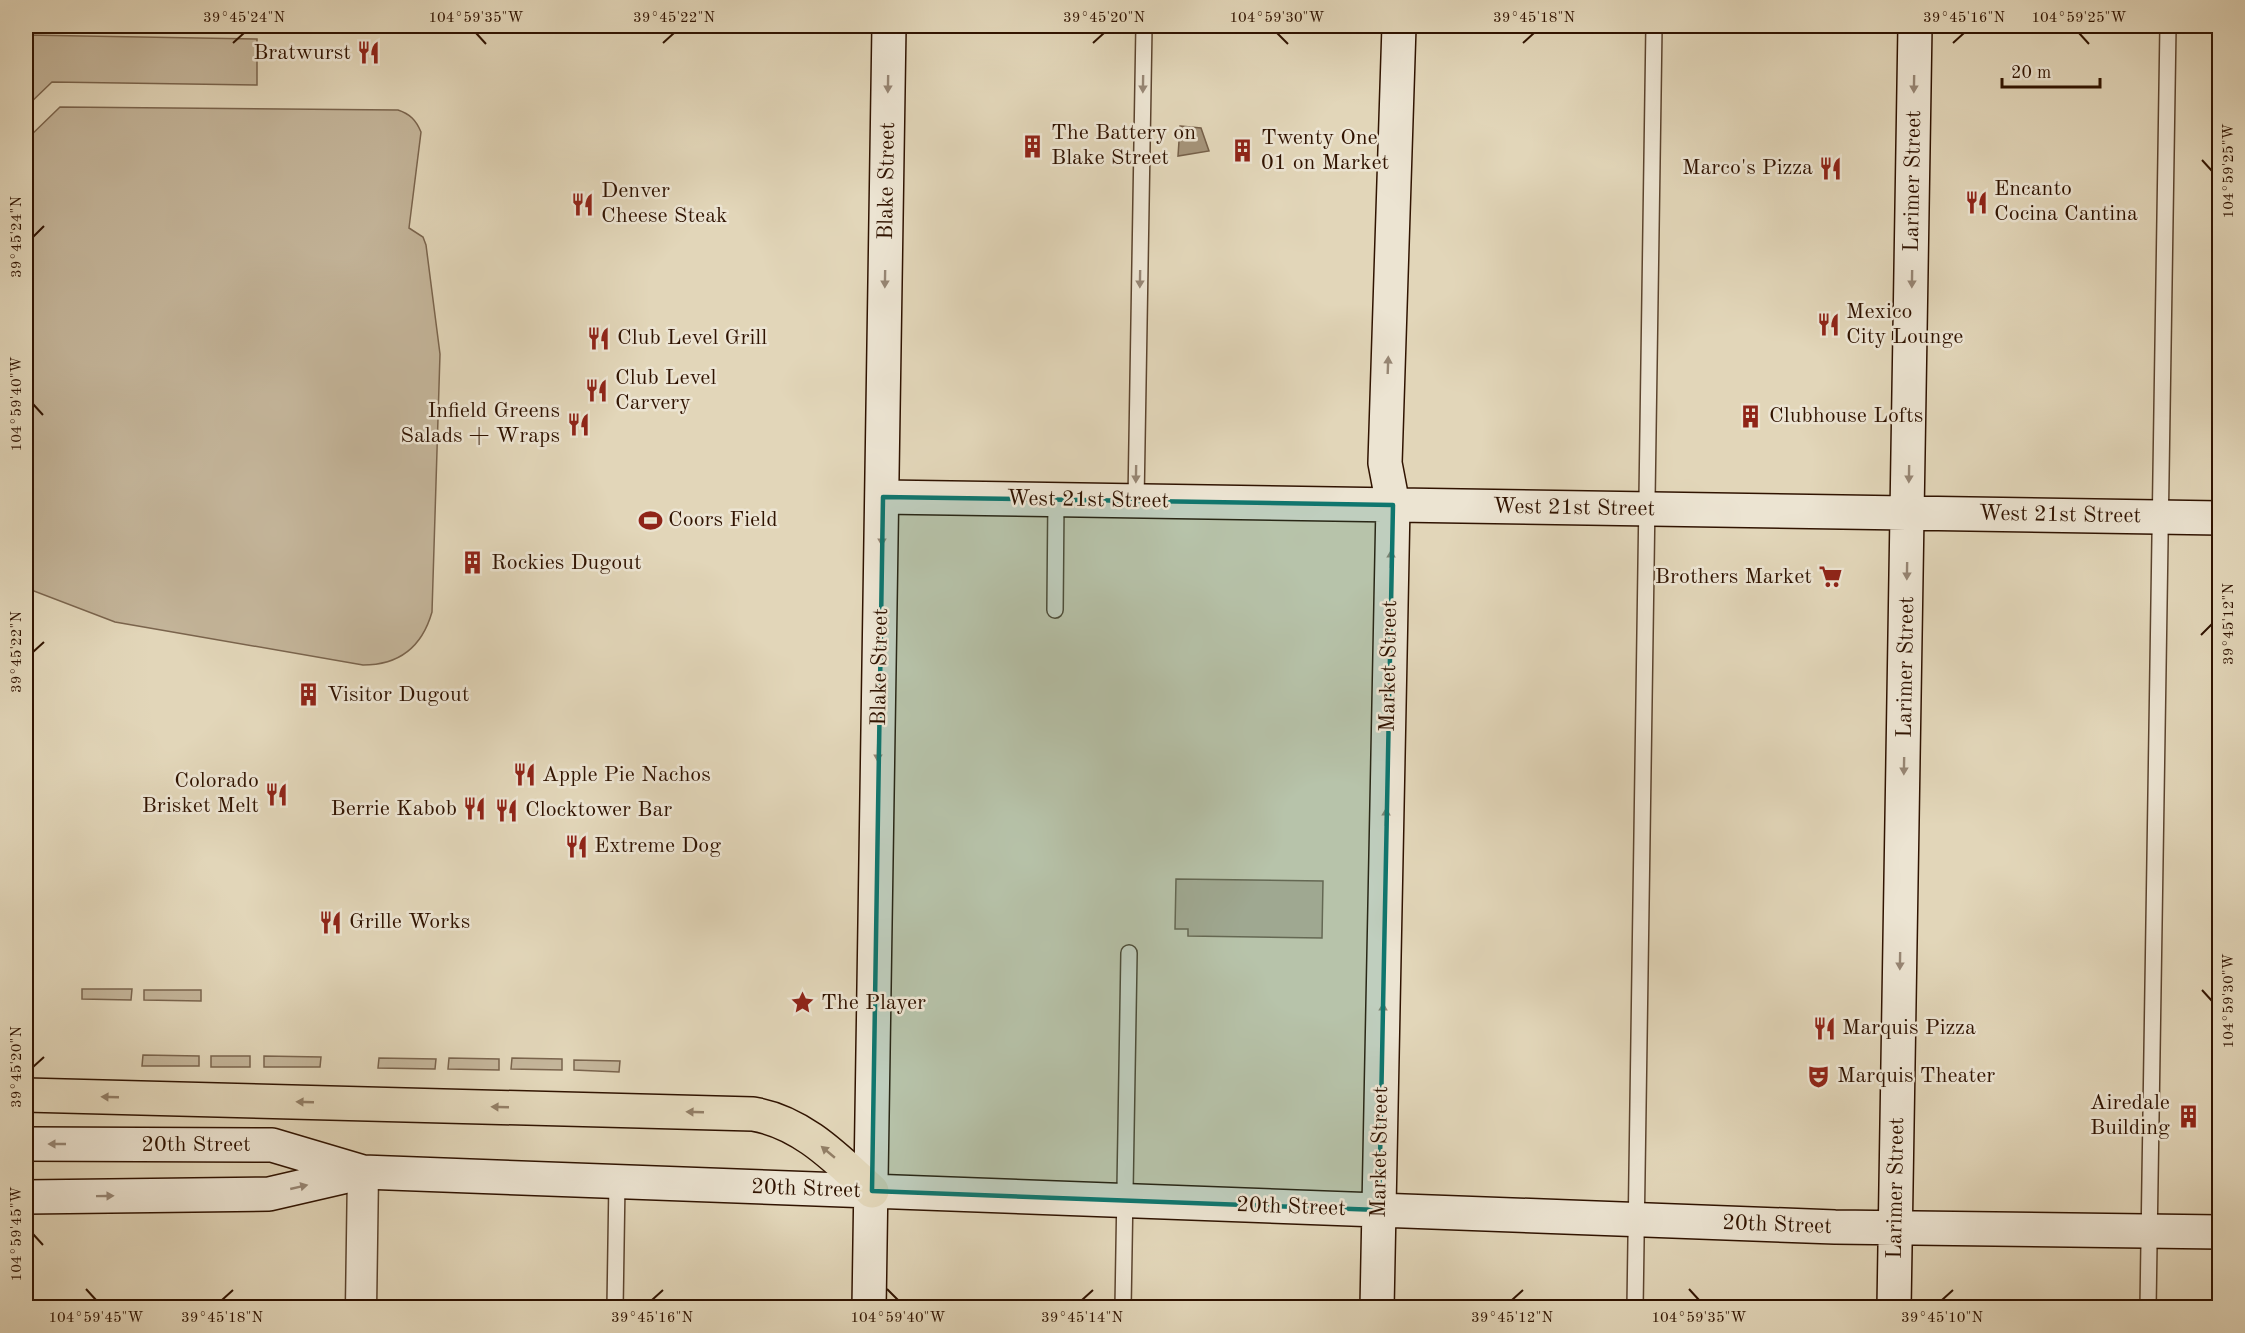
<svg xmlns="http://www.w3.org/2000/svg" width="2245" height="1333" viewBox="0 0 2245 1333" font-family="'Old Standard TT',serif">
  <rect width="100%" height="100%" fill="#e2d6b9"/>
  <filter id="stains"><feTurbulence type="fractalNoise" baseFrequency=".00333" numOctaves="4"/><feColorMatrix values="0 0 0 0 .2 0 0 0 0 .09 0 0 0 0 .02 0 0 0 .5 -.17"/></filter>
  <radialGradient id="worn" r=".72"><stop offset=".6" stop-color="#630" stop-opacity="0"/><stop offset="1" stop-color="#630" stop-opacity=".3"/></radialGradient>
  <path fill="#c4b59a" stroke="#7a644d" stroke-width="1.5" d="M 26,35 L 257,39 L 257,85 L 52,82 L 26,107 Z
    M 60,107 L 398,110 C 410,114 416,120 421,132 L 409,228 L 423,237 L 426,245 L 440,354 L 432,612 C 422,647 400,665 363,665 L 115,622 L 26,588 L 26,140 Z
    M 1176,879 L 1323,881 L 1322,938 L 1188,936 L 1188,929 L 1175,929 Z
    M 82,989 L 132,989 L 131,1000 L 82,999 Z
    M 144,990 L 201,990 L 201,1001 L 144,1000 Z
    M 143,1055 L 199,1056 L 199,1066 L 142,1066 Z
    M 211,1056 L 250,1056 L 250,1067 L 211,1067 Z
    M 264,1056 L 321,1057 L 320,1067 L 264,1067 Z
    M 379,1058 L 436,1059 L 435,1069 L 378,1068 Z
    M 449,1058 L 499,1059 L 499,1070 L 448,1069 Z
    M 512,1058 L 562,1059 L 562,1070 L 511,1069 Z
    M 574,1060 L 620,1061 L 619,1072 L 574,1070 Z"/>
  <path fill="#a5947a" stroke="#766049" stroke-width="1.5" d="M 1180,126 L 1201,128 L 1209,151 L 1178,156 Z"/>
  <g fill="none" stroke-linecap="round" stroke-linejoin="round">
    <defs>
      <path id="lane" d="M 1136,501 L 1144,26
        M 1055,610 L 1056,499
        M 615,1308 L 617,1182
        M 1123,1308 L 1129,953
        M 1635,1308 L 1654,26
        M 2148,1308 L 2168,26"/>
      <path id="street" d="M 361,1308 L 363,1172"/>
      <path id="secondary" d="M 883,497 L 2220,518
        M 26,1144 L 272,1145 L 363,1172 L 1835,1227 L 2220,1232
        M 26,1197 L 269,1194 L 360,1173
        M 869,1308 L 889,26
        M 1377,1308 L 1393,505 L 1385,463 L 1399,26
        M 1894,1308 L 1915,26"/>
      <path id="highway" d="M 26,1095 L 753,1114 C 802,1122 837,1159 872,1191"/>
    </defs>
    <use href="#lane" stroke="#5c442e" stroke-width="18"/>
    <use href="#street" stroke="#5c442e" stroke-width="33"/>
    <use href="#secondary" stroke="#301300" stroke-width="36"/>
    <use href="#highway" stroke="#301300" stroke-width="36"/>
    <use href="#lane" stroke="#ece4d2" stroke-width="15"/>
    <use href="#street" stroke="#ece4d2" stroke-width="30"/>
    <use href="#secondary" stroke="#ece4d2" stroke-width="33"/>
    <use href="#highway" stroke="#e2d6b9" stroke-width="33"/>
  </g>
  <defs><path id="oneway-solid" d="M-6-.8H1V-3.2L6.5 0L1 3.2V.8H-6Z" transform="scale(1.5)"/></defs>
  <g fill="#978674">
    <use href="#oneway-solid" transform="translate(888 84) rotate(91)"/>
    <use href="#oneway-solid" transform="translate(1143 84) rotate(91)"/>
    <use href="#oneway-solid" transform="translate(1914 84) rotate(91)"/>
    <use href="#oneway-solid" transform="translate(885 279) rotate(91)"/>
    <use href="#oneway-solid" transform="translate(1140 279) rotate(91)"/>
    <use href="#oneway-solid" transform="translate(1912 279) rotate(91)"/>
    <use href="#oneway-solid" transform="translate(1388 365) rotate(-88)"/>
    <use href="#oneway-solid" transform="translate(1136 474) rotate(91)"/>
    <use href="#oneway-solid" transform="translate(1909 474) rotate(91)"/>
    <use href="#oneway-solid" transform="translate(882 537) rotate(91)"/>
    <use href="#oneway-solid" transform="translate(1391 559) rotate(-89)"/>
    <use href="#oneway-solid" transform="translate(1907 571) rotate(91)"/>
    <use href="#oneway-solid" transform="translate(878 753) rotate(91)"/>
    <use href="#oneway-solid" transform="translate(1904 766) rotate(91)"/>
    <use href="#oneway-solid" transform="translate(1386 817) rotate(-89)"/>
    <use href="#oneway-solid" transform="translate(1900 961) rotate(91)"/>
    <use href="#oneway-solid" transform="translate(1383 1012) rotate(-89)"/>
    <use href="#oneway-solid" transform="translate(57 1144) rotate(-180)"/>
    <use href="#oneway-solid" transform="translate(299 1187) rotate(-13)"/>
    <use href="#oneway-solid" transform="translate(105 1196) rotate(-1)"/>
  </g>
  <g fill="#927e66">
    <use href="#oneway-solid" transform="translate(110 1097) rotate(-178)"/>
    <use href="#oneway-solid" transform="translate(305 1102) rotate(-178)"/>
    <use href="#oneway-solid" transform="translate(500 1107) rotate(-178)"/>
    <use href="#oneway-solid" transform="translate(695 1112) rotate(-178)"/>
    <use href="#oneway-solid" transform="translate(828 1152) rotate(-140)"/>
  </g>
  <path fill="#0f766e" fill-opacity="0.2" stroke="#0f766e" stroke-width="4.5" stroke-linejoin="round" d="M 883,497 L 1393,505 L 1379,1210 L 872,1191 Z"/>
  <path fill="none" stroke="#301300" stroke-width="2" d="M 476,33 L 486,44M 1277,33 L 1288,44M 2079,33 L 2089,44M 233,43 L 244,33M 663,43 L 674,33M 1093,43 L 1104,33M 1523,43 L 1534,33M 1953,43 L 1964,33M 2202,160 L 2212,171M 33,237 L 44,226M 33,404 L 43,415M 2201,635 L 2212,624M 33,652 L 44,642M 2202,990 L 2212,1001M 33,1067 L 44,1057M 33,1234 L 43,1245M 86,1289 L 96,1300M 887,1289 L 898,1300M 1689,1289 L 1699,1300M 222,1300 L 233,1290M 652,1300 L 663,1290M 1082,1300 L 1093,1290M 1512,1300 L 1523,1290M 1942,1300 L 1953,1290"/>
  <defs>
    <symbol id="restaurant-bare" viewBox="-9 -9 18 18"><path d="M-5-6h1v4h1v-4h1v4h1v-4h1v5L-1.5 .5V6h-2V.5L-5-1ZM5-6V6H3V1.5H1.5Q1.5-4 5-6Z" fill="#8f2418" stroke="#ece4d2" stroke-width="2.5" paint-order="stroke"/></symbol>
    <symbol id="building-bare" viewBox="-9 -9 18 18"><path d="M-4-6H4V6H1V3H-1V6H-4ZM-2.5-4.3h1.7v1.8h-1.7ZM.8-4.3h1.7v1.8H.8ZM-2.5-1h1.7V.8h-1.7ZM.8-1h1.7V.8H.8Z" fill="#8f2418" stroke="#ece4d2" stroke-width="2.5" paint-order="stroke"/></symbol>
    <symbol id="stadium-bare" viewBox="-9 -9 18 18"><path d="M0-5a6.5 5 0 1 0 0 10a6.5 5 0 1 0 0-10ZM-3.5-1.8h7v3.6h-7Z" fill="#8f2418" stroke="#ece4d2" stroke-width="2.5" paint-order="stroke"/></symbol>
    <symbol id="supermarket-bare" viewBox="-9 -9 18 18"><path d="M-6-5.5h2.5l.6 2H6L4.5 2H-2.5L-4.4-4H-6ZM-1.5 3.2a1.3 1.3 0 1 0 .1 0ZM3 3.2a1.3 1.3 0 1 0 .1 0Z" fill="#8f2418" stroke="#ece4d2" stroke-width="2.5" paint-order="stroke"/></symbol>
    <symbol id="sight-bare" viewBox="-9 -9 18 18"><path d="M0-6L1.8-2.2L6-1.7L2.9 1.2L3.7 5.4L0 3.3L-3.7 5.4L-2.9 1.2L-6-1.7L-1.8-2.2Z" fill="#8f2418" stroke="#ece4d2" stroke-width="2.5" paint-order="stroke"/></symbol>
    <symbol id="theatre-bare" viewBox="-9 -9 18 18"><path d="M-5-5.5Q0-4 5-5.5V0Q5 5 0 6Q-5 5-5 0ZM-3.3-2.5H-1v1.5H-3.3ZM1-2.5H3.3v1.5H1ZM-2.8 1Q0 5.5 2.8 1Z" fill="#8f2418" stroke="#ece4d2" stroke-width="2.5" paint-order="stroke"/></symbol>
  </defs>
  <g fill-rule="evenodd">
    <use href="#restaurant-bare" x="352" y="36" width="33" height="33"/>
    <use href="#building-bare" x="1016" y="130" width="33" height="33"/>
    <use href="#building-bare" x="1226" y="134" width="33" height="33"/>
    <use href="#restaurant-bare" x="1814" y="152" width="33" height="33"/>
    <use href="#restaurant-bare" x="1960" y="186" width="33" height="33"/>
    <use href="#restaurant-bare" x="566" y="188" width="33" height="33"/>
    <use href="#restaurant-bare" x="1812" y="308" width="33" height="33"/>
    <use href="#restaurant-bare" x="582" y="322" width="33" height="33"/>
    <use href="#restaurant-bare" x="580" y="374" width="33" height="33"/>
    <use href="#building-bare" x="1734" y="400" width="33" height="33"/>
    <use href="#restaurant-bare" x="562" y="408" width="33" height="33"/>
    <use href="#stadium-bare" x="634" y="504" width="33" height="33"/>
    <use href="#building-bare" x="456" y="546" width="33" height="33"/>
    <use href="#supermarket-bare" x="1814" y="560" width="33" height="33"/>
    <use href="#building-bare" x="292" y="678" width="33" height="33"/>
    <use href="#restaurant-bare" x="508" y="758" width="33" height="33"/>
    <use href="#restaurant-bare" x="260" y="778" width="33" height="33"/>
    <use href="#restaurant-bare" x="458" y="792" width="33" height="33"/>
    <use href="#restaurant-bare" x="490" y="794" width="33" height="33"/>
    <use href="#restaurant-bare" x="560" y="830" width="33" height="33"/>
    <use href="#restaurant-bare" x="314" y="906" width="33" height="33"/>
    <use href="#sight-bare" x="786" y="986" width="33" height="33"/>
    <use href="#restaurant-bare" x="1808" y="1012" width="33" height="33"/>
    <use href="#theatre-bare" x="1802" y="1060" width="33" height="33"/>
    <use href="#building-bare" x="2172" y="1100" width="33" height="33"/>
  </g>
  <g text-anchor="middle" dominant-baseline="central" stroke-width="5" stroke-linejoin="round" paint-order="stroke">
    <g font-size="22" fill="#301300" stroke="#ece4d2" text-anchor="start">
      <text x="351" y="53" text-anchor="end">Bratwurst</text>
      <text x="1051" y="133">The Battery on<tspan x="1051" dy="25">Blake Street</tspan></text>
      <text x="1261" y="138">Twenty One<tspan x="1261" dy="25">01 on Market</tspan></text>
      <text x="1813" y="168" text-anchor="end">Marco's Pizza</text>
      <text x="1994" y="189">Encanto<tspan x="1994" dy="25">Cocina Cantina</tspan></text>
      <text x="601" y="191">Denver<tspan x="601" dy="25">Cheese Steak</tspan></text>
      <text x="1846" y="312">Mexico<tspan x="1846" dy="25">City Lounge</tspan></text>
      <text x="617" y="338">Club Level Grill</text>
      <text x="615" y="378">Club Level<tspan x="615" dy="25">Carvery</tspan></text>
      <text x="560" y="411" text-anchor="end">Infield Greens<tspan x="560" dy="25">Salads + Wraps</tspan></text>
      <text x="1769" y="416">Clubhouse Lofts</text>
      <text x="668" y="520">Coors Field</text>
      <text x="491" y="563">Rockies Dugout</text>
      <text x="1812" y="577" text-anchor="end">Brothers Market</text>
      <text x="327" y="695">Visitor Dugout</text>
      <text x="542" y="775">Apple Pie Nachos</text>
      <text x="259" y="781" text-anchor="end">Colorado<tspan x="259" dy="25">Brisket Melt</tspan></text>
      <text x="457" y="809" text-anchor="end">Berrie Kabob</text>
      <text x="525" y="810">Clocktower Bar</text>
      <text x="594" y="846">Extreme Dog</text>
      <text x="349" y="922">Grille Works</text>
      <text x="821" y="1003">The Player</text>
      <text x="1842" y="1028">Marquis Pizza</text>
      <text x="1837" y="1076">Marquis Theater</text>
      <text x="2170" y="1103" text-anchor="end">Airedale<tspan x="2170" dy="25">Building</tspan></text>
    </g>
    <g font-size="22" fill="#301300" stroke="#ece4d2">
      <text transform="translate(887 181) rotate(-89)">Blake Street</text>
      <text transform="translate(1913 181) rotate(-89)">Larimer Street</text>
      <text transform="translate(1088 500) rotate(1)">West 21st Street</text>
      <text transform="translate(1574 508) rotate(1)">West 21st Street</text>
      <text transform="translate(2060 515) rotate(1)">West 21st Street</text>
      <text transform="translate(1389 666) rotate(-89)">Market Street</text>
      <text transform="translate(880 667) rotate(-89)">Blake Street</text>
      <text transform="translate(1906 667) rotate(-89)">Larimer Street</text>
      <text x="196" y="1145">20th Street</text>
      <text transform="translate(1380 1152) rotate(-89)">Market Street</text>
      <text transform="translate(1896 1188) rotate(-89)">Larimer Street</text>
      <text transform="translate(806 1189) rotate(2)">20th Street</text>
      <text transform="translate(1291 1207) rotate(2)">20th Street</text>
      <text transform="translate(1777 1225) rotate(2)">20th Street</text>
    </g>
  </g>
  <rect width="2245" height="1333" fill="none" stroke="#e2d6b9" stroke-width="66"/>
  <path d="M2002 78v9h98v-9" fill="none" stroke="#301300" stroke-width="3"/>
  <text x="2011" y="78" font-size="18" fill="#301300" stroke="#ece4d2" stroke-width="4.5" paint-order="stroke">20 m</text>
  <rect x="33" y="33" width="2179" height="1267" fill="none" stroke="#301300" stroke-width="2"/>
  <g font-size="15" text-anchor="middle" fill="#301300">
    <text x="244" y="22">39°45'24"N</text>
    <text x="476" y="22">104°59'35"W</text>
    <text x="674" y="22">39°45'22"N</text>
    <text x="1104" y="22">39°45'20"N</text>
    <text x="1277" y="22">104°59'30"W</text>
    <text x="1534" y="22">39°45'18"N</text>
    <text x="1964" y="22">39°45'16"N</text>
    <text x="2079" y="22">104°59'25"W</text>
    <text transform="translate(2228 171) rotate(-90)" y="5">104°59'25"W</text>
    <text transform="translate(16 237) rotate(-90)" y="5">39°45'24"N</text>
    <text transform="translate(16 404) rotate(-90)" y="5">104°59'40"W</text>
    <text transform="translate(2228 624) rotate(-90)" y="5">39°45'12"N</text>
    <text transform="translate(16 652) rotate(-90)" y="5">39°45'22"N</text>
    <text transform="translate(2228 1001) rotate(-90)" y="5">104°59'30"W</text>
    <text transform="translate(16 1067) rotate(-90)" y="5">39°45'20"N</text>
    <text transform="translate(16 1234) rotate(-90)" y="5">104°59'45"W</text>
    <text x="96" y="1322">104°59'45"W</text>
    <text x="222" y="1322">39°45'18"N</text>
    <text x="652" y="1322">39°45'16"N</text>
    <text x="898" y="1322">104°59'40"W</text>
    <text x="1082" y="1322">39°45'14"N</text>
    <text x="1512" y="1322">39°45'12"N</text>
    <text x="1699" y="1322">104°59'35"W</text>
    <text x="1942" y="1322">39°45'10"N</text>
  </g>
  <rect width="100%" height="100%" filter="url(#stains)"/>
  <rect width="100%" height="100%" fill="url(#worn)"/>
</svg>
